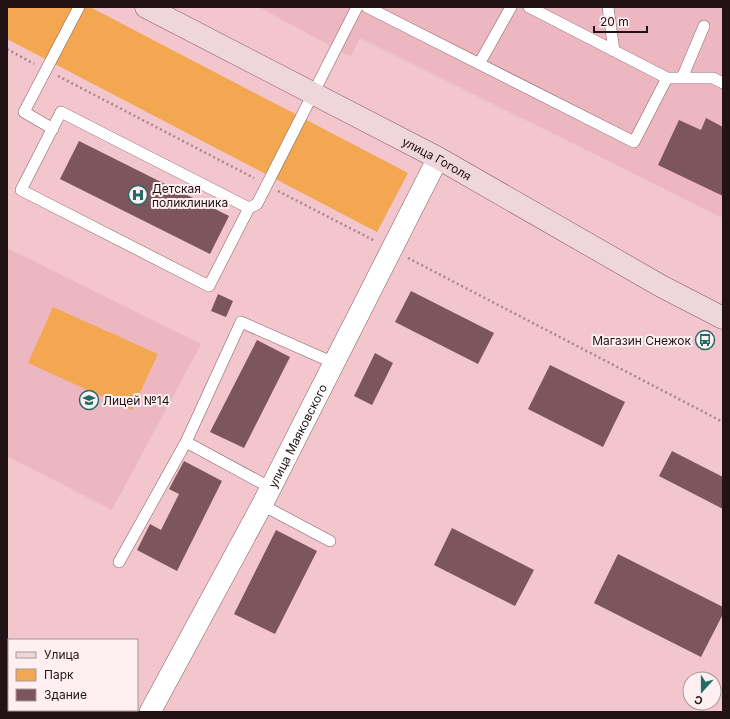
<svg xmlns="http://www.w3.org/2000/svg" width="730" height="719" viewBox="0 0 730 719" font-family="Inter,sans-serif">
  <rect width="100%" height="100%" fill="#f3c5cd"/>
  <path fill="#ecb7c0" d="M 259,7 L 723,7 L 723,218 L 360,38 L 351,57 Z
    M 7,248 L 201,344 L 112,510 L 7,456 Z"/>
  <path fill="#f3a750" d="M 7,7 L 90,7 L 408,173 L 377,232 L 7,39 Z
    M 53,307 L 158,354 L 132,410 L 28,363 Z"/>
  <path fill="#7c555d" d="M 706,118 L 723,127 L 723,196 L 658,165 L 679,120 L 701,130 Z
    M 79,141 L 229,216 L 210,254 L 60,179 Z
    M 411,291 L 494,333 L 478,364 L 395,322 Z
    M 218,294 L 233,301 L 226,317 L 211,311 Z
    M 257,340 L 290,357 L 244,448 L 210,432 Z
    M 375,353 L 393,363 L 372,405 L 354,396 Z
    M 550,365 L 625,402 L 603,447 L 528,409 Z
    M 672,451 L 723,477 L 723,509 L 659,476 Z
    M 184,461 L 222,481 L 177,571 L 137,550 L 150,524 L 161,530 L 179,494 L 169,489 Z
    M 452,528 L 534,570 L 515,606 L 434,565 Z
    M 276,530 L 317,551 L 275,634 L 234,614 Z
    M 618,554 L 723,607 L 723,614 L 701,657 L 594,603 Z"/>
  <g fill="none" stroke-linecap="round" stroke-linejoin="round">
    <defs>
      <path id="lane" d="M 367,7 L 634,142 L 667,78
        M 529,7 L 667,78 L 713,78 L 723,83
        M 608,7 L 614,51
        M 479,64 L 511,7
        M 682,78 L 704,26
        M 61,112 L 249,208 L 209,286 L 21,190 Z
        M 53,129 L 24,112 L 79,7
        M 249,208 L 257,204 L 357,7
        M 186,442 L 271,488
        M 262,505 L 330,541
        M 119,562 L 186,442 L 241,322 L 334,363"/>
      <g id="street">
        <path d="M 7,663 L 9,664"/>
        <path d="M 99,710 L 103,712"/>
        <path id="s1" d="M 150,712 L 262,505 L 438,158"/>
      </g>
      <g id="secondary">
        <path id="s2" d="M 146,7 L 438,158 L 661,286 L 723,318"/>
      </g>
    </defs>
    <use href="#lane" stroke="#835c63" stroke-width="12"/>
    <use href="#street" stroke="#835c63" stroke-width="22"/>
    <use href="#secondary" stroke="#835c63" stroke-width="23"/>
    <path stroke="#a9868c" stroke-width="2.5" stroke-dasharray="2 3" stroke-linecap="butt" d="M 7,49 L 34,64
      M 58,76 L 254,178
      M 278,191 L 375,241
      M 408,258 L 723,422
      M 7,697 L 9,698
      M 31,710 L 35,712"/>
    <use href="#lane" stroke="#fff" stroke-width="11"/>
    <use href="#street" stroke="#fff" stroke-width="21"/>
    <use href="#secondary" stroke="#efd6db" stroke-width="22"/>
  </g>
  <defs>
    <symbol id="hospital-ring" viewBox="-11 -11 22 22"><circle r="9.5" fill="#fef0f2" stroke="#226c66" stroke-width="1.5"/><path d="M-5-5h3v3.5h4V-5h3V5h-3V1.5h-4V5h-3Z" fill="#226c66"/></symbol>
    <symbol id="bus-ring" viewBox="-11 -11 22 22"><circle r="9.5" fill="#fef0f2" stroke="#226c66" stroke-width="1.5"/><path d="M-5-6H5V4H4V6H2V4H-2V6H-4V4H-5ZM-3.5-4V0h7V-4ZM-3.5 1.2v1.5H-2V1.2ZM2 1.2v1.5H3.5V1.2Z" fill="#226c66"/></symbol>
    <symbol id="school-ring" viewBox="-11 -11 22 22"><circle r="9.5" fill="#fef0f2" stroke="#226c66" stroke-width="1.5"/><path d="M0-5L7-2L0 1L-7-2ZM-4 1L0 2.5L4 1V4Q0 6-4 4Z" fill="#226c66"/></symbol>
  </defs>
  <g fill-rule="evenodd">
    <use href="#hospital-ring" x="127" y="184" width="22" height="22"/>
    <use href="#bus-ring" x="694" y="329" width="22" height="22"/>
    <use href="#school-ring" x="78" y="389" width="22" height="22"/>
  </g>
  <g text-anchor="middle" dominant-baseline="central" stroke-width="4" stroke-linejoin="round" paint-order="stroke">
    <g font-size="12" fill="#221215" stroke="#fef0f2">
      <text stroke="none"><textPath href="#s2" startOffset="328">улица Гоголя</textPath></text>
      <text stroke="none"><textPath href="#s1" startOffset="313">улица Маяковского</textPath></text>
    </g>
    <g font-size="12" fill="#221215" stroke="#fef0f2" text-anchor="start">
      <text x="152" y="188">Детская<tspan x="152" dy="14">поликлиника</tspan></text>
      <text x="691" y="340" text-anchor="end">Магазин Снежок</text>
      <text x="103" y="400">Лицей №14</text>
    </g>
  </g>
  <rect width="730" height="719" fill="none" stroke="#221215" stroke-width="16"/>
  <rect x="8" y="639" width="130" height="72" fill="#fef0f2" stroke="#a6979a"/>
  <rect x="16" y="652" width="20" height="6" fill="#efd6db" stroke="#a6979a"/>
  <text x="44" y="659" font-size="12" fill="#221215">Улица</text>
  <rect x="16" y="669" width="20" height="12" fill="#f3a750" stroke="#a6979a"/>
  <text x="44" y="679" font-size="12" fill="#221215">Парк</text>
  <rect x="16" y="689" width="20" height="12" fill="#7c555d" stroke="#a6979a"/>
  <text x="44" y="699" font-size="12" fill="#221215">Здание</text>
  <g transform="translate(702 691) rotate(201)"><circle r="19" fill="#fef0f2" stroke="#a6979a"/>
  <path d="M0-3L7 15L0 10L-7 15Z" fill="#226c66"/>
  <text y="-6" font-size="11" font-weight="bold" text-anchor="middle" fill="#221215">С</text>
  </g>
  <path d="M594 26v6h53v-6" fill="none" stroke="#221215" stroke-width="2"/>
  <text x="600" y="26" font-size="12" fill="#221215" stroke="#fef0f2" stroke-width="3" paint-order="stroke">20 m</text>
</svg>
